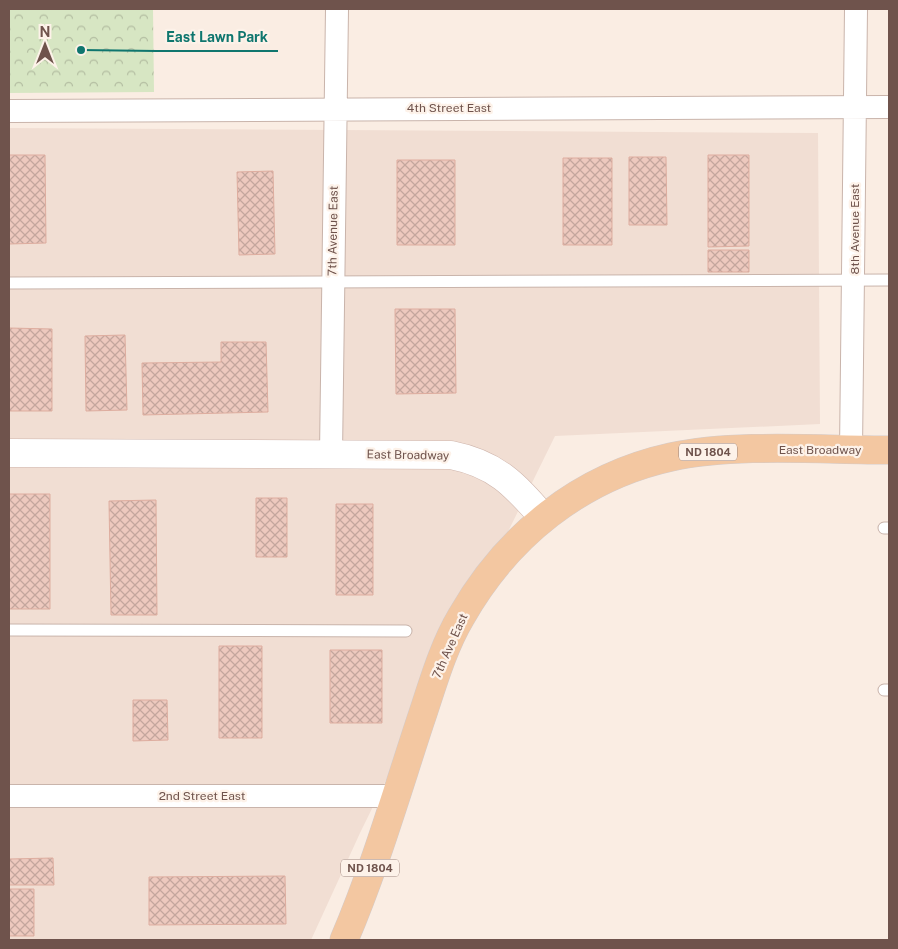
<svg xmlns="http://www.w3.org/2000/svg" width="898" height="949" viewBox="0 0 898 949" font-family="'Public Sans',sans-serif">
  <defs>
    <pattern id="park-crowns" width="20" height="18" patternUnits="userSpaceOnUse" patternTransform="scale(1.25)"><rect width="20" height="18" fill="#d7e6c3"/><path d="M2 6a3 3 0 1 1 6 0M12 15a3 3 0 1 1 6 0" fill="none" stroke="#b3bda1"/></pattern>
    <pattern id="building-cross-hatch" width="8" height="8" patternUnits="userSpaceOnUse" patternTransform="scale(1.25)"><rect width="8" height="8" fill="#edc9be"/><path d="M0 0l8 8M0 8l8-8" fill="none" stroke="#c4a69d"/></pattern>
  </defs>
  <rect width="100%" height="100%" fill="#faede3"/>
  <path fill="#f1ded3" d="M 9,128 L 818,133 L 820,424 L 555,436 L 360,833 L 311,940 L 9,940 Z"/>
  <path fill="url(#park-crowns)" d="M 9,9 L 153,9 L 154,92 L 9,93 Z"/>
  <path fill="url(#building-cross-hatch)" stroke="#dead9f" d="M 9,155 L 45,155 L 46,243 L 9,244 Z
    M 708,155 L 749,155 L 749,246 L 708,247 Z
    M 629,157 L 666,157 L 667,225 L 629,225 Z
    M 563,158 L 612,158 L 612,245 L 563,245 Z
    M 397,160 L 455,160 L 455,245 L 397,245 Z
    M 273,171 L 275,254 L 239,255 L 237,172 Z
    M 708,250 L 749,250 L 749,272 L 708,272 Z
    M 395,309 L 455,309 L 456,393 L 396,394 Z
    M 9,328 L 52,329 L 52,411 L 9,411 Z
    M 125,335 L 127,410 L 86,411 L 85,336 Z
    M 221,342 L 266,342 L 268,412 L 143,415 L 142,363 L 221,362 Z
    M 9,494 L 50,494 L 50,609 L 9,609 Z
    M 256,498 L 287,498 L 287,557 L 256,557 Z
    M 156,500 L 157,615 L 111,615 L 109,501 Z
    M 336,504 L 373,504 L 373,595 L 336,595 Z
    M 219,646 L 262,646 L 262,738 L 219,738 Z
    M 330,650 L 382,650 L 382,723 L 330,723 Z
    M 133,700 L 167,700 L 168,740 L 133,741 Z
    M 53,858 L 54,885 L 9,885 L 9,859 Z
    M 285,876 L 286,924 L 149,925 L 149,877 Z
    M 9,889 L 34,889 L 34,936 L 9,936 Z"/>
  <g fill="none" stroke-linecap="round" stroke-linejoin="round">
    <defs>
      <path id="service" d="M 9,283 L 889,280
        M 884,528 L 889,528
        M 9,630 L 406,631
        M 884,690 L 889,690"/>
      <path id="minor" d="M 9,111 L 889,107
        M 851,450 L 856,9
        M 331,454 L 337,9
        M 9,796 L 395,796"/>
      <path id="secondary" d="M 9,453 L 451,455 C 496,464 514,484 543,517"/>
      <path id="primary" d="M 344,940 C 374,870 396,795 420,722 C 432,687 442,649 461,617 C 507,536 580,477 671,457 C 737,443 822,450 889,450"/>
    </defs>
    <use href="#service" stroke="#c9b4ab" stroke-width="13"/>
    <use href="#minor" stroke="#c9b4ab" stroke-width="24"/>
    <use href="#secondary" stroke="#cfb5ac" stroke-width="29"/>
    <use href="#primary" stroke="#d4cbc9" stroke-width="29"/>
    <use href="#service" stroke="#fff" stroke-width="11"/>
    <use href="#minor" stroke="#fff" stroke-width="22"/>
    <use href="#secondary" stroke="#fff" stroke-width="28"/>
    <use href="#primary" stroke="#f3c7a1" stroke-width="28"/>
  </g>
  <g text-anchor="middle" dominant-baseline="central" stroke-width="4.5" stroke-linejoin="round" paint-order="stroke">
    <g fill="#fdf2e9" stroke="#9a837b" stroke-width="1">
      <rect x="679" y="443.5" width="58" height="17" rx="4"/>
      <rect x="341" y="859.5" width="58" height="17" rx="4"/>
    </g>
    <g font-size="11" font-weight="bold" fill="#6f534c">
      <text x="708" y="452">ND 1804</text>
      <text x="370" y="868">ND 1804</text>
    </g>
    <g font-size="12" fill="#6f534c" stroke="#fdf2e9">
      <text x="449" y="108">4th Street East</text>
      <text transform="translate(855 229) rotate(-90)">8th Avenue East</text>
      <text transform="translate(333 231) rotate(-89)">7th Avenue East</text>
      <text x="820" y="450">East Broadway</text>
      <text transform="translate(408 455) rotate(1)">East Broadway</text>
      <text transform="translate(450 646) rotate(-66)">7th Ave East</text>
      <text x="202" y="796">2nd Street East</text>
    </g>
  </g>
  <path fill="none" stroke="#0f766e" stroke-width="2" d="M81 50L156 51H278"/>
  <circle fill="#0f766e" stroke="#fdf2e9" stroke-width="2" cx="81" cy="50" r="5"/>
  <g font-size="14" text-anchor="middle" font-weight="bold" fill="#0f766e" stroke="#fdf2e9" stroke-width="4.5" stroke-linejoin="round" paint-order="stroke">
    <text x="217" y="42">East Lawn Park</text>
  </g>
  <rect width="898" height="949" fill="none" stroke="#6f534c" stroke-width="20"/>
  <g transform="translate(45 45)" stroke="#fdf2e9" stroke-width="4" paint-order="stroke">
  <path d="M0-4L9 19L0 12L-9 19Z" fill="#6f534c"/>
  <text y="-8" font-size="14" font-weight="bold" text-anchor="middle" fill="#6f534c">N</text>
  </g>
</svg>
